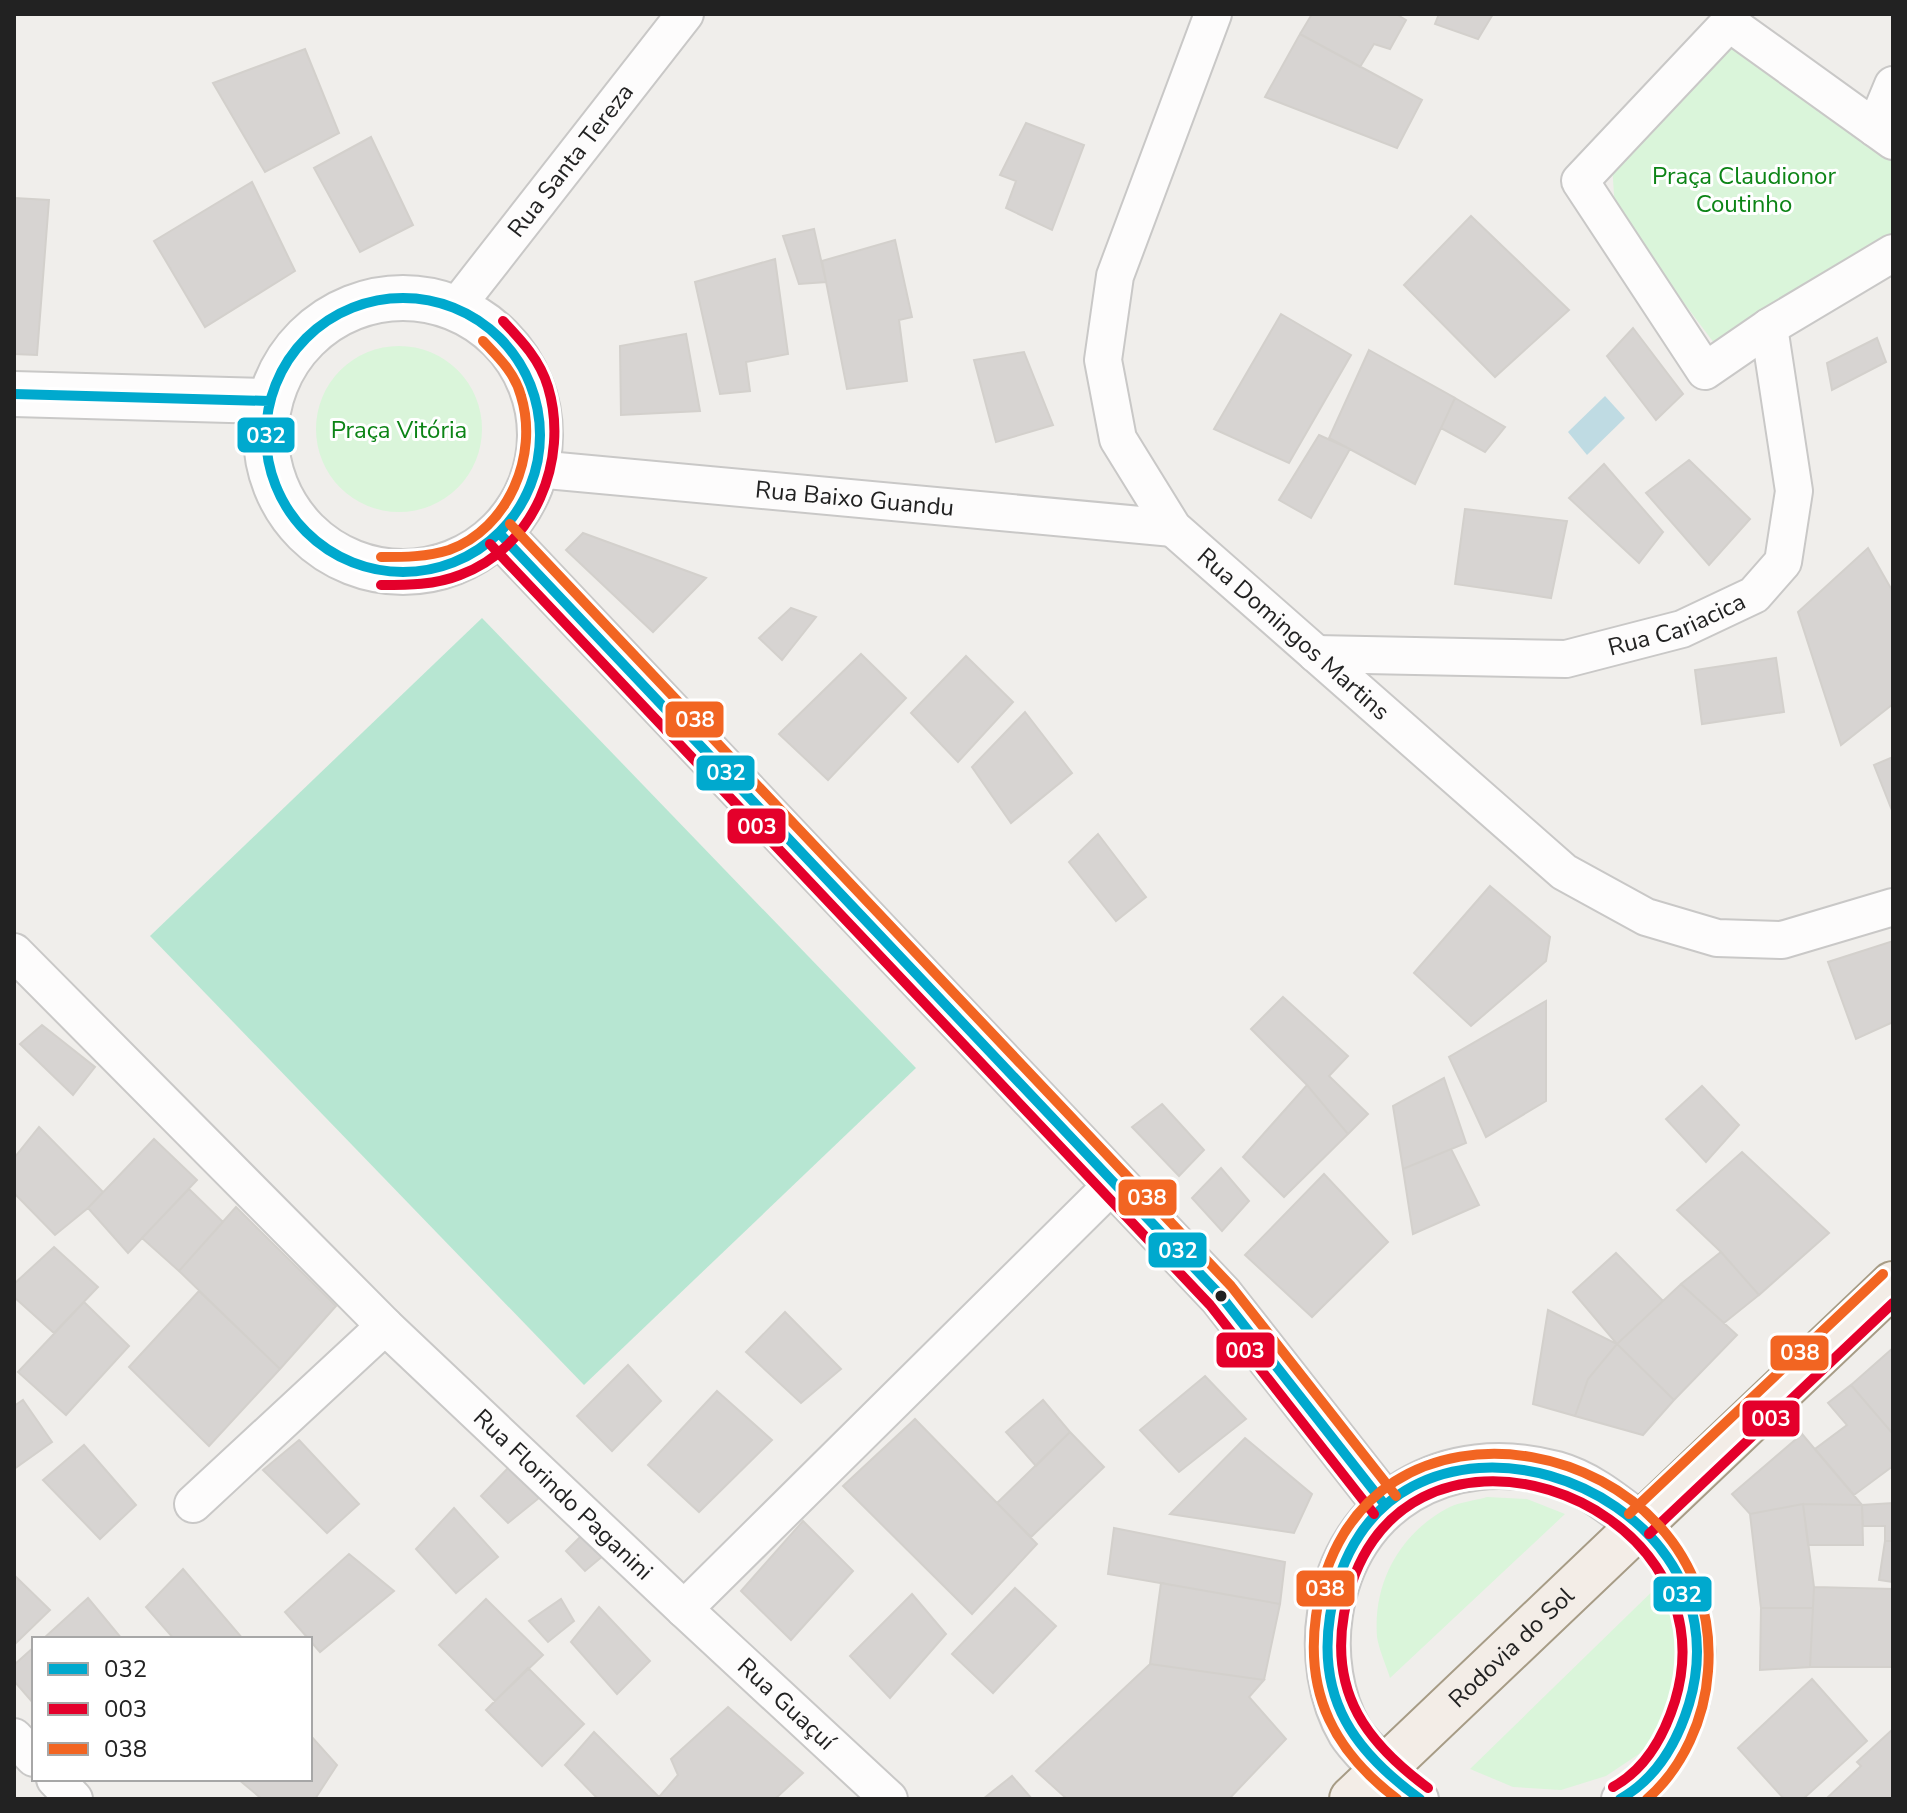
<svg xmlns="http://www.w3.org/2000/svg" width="1907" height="1813" viewBox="0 0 1907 1813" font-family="'Nunito Sans',sans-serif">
  <rect width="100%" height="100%" fill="#f0eeeb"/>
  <path fill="#daf5da" d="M 1731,45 L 1893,153 L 1893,233 L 1714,343 L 1615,211 L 1612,163 Z
    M316 429a83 83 0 1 1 166 0a83 83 0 1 1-166 0Z
    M 1487,1497 L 1527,1499 L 1565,1514 L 1390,1678 C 1386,1665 1379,1650 1377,1637 C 1373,1583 1399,1535 1446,1509 C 1457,1502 1474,1501 1487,1497 Z
    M 1668,1576 L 1685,1620 L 1672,1712 L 1645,1750 L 1606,1776 L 1561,1790 L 1513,1787 L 1470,1769 Z"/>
  <path fill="#b7e6d2" d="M 482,618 L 916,1068 L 584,1385 L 150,936 Z"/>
  <path fill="#bfdbe3" d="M 1605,396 L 1625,418 L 1587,455 L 1568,432 Z"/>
  <path fill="#d7d4d2" stroke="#d3d0cc" stroke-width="2" d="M 1312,14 L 1396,14 L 1406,20 L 1390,49 L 1374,44 L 1360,67 L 1300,34 Z
    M 1439,14 L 1493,14 L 1478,39 L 1435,24 Z
    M 1300,34 L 1422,100 L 1397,148 L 1265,97 Z
    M 305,49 L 339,133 L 265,172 L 213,83 Z
    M 1026,123 L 1084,145 L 1052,230 L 1006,208 L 1016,181 L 1000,175 Z
    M 371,137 L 413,225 L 360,252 L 314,168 Z
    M 252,182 L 295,271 L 205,327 L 154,241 Z
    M 14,198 L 49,200 L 37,355 L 14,354 Z
    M 1471,216 L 1569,310 L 1495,377 L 1404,285 Z
    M 814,229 L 826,282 L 799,284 L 783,236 Z
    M 895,240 L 912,317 L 899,320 L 907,381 L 847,389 L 822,261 Z
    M 775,259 L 788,354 L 746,362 L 750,391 L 720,394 L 695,282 Z
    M 1281,314 L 1351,355 L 1289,463 L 1214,429 Z
    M 1633,328 L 1683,394 L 1656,420 L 1607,356 Z
    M 686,334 L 700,411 L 621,415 L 620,346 Z
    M 1877,338 L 1886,362 L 1832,390 L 1827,363 Z
    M 1369,350 L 1455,398 L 1415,484 L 1329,438 Z
    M 1024,352 L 1053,425 L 996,442 L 974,360 Z
    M 1455,398 L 1505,427 L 1485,452 L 1441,428 Z
    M 1319,435 L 1350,449 L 1311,518 L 1279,500 Z
    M 1689,460 L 1750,519 L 1709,565 L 1646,493 Z
    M 1604,464 L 1663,532 L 1639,563 L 1569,498 Z
    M 1465,509 L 1567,521 L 1551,598 L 1455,584 Z
    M 583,533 L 706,578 L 653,632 L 566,550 Z
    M 1868,548 L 1893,592 L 1893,704 L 1841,745 L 1798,612 Z
    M 791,608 L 816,617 L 782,660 L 759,638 Z
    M 861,654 L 906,698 L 828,780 L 779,734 Z
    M 966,656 L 1013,702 L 958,762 L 911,713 Z
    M 1776,658 L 1784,712 L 1702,724 L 1695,670 Z
    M 1025,712 L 1072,773 L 1011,823 L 972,767 Z
    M 1893,757 L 1893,813 L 1874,765 Z
    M 1098,834 L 1146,897 L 1116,921 L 1069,862 Z
    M 1490,886 L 1550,937 L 1546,961 L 1471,1026 L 1414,973 Z
    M 1893,941 L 1893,1022 L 1856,1039 L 1828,962 Z
    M 1283,997 L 1348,1056 L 1329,1076 L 1368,1114 L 1348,1134 L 1307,1085 L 1251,1029 Z
    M 1546,1001 L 1546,1101 L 1486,1137 L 1449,1057 Z
    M 42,1025 L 95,1067 L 73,1095 L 20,1044 Z
    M 1444,1078 L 1466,1143 L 1403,1169 L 1393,1106 Z
    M 1307,1085 L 1348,1134 L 1284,1197 L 1243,1157 Z
    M 1702,1086 L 1739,1125 L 1706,1162 L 1666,1119 Z
    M 1162,1104 L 1204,1150 L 1179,1176 L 1132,1127 Z
    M 39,1127 L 103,1192 L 88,1208 L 55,1235 L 14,1193 L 14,1158 Z
    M 154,1139 L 197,1180 L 128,1253 L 88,1208 Z
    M 1451,1149 L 1479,1205 L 1413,1234 L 1403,1169 Z
    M 1742,1152 L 1829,1233 L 1759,1295 L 1721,1252 L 1677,1210 Z
    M 1221,1168 L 1249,1201 L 1222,1231 L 1192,1198 Z
    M 1324,1174 L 1388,1242 L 1312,1317 L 1245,1255 Z
    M 189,1189 L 223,1222 L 179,1271 L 142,1238 Z
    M 236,1207 L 336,1306 L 280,1369 L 179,1271 Z
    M 54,1247 L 98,1287 L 54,1333 L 14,1297 L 14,1284 Z
    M 1721,1252 L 1759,1295 L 1724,1323 L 1681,1284 Z
    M 1616,1253 L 1663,1301 L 1617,1344 L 1573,1292 Z
    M 1681,1284 L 1737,1335 L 1674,1400 L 1617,1344 Z
    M 199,1291 L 280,1369 L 209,1446 L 129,1367 Z
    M 84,1302 L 129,1346 L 66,1415 L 18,1372 Z
    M 1548,1310 L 1617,1344 L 1588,1379 L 1575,1416 L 1533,1404 Z
    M 785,1312 L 841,1369 L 801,1403 L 746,1352 Z
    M 1617,1344 L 1674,1400 L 1643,1435 L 1575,1416 L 1588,1379 Z
    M 1893,1348 L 1893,1434 L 1851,1385 Z
    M 628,1365 L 661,1401 L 612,1451 L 577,1416 Z
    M 1205,1376 L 1246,1419 L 1179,1472 L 1140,1430 Z
    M 1851,1385 L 1893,1434 L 1893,1466 L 1854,1495 L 1815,1449 L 1847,1425 L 1828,1403 Z
    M 717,1391 L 772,1440 L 699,1512 L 648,1465 Z
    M 23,1400 L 52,1442 L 14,1469 L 14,1406 Z
    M 1043,1400 L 1070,1432 L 1036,1466 L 1006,1432 Z
    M 915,1419 L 1037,1544 L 972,1614 L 843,1486 Z
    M 1070,1432 L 1104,1467 L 1031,1537 L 997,1503 Z
    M 1802,1434 L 1862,1505 L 1803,1504 L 1750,1514 L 1732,1494 Z
    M 1245,1438 L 1312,1494 L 1294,1533 L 1170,1514 Z
    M 299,1440 L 359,1504 L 327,1533 L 263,1470 Z
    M 84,1445 L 136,1505 L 100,1539 L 43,1480 Z
    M 510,1466 L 539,1498 L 508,1523 L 481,1496 Z
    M 1893,1503 L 1893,1541 L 1885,1541 L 1885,1526 L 1863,1526 L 1862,1505 Z
    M 1803,1504 L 1862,1505 L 1863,1545 L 1808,1545 Z
    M 1803,1504 L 1814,1587 L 1813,1608 L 1761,1608 L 1750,1514 Z
    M 454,1508 L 498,1557 L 456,1593 L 416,1549 Z
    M 803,1521 L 853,1571 L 791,1640 L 741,1591 Z
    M 1114,1528 L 1285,1562 L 1280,1604 L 1108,1574 Z
    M 581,1536 L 604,1555 L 585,1571 L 566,1551 Z
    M 1885,1541 L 1893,1541 L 1893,1582 L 1879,1580 Z
    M 349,1554 L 394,1591 L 320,1652 L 285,1612 Z
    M 183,1569 L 243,1639 L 174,1639 L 146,1607 Z
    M 14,1575 L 50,1610 L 14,1645 Z
    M 1161,1583 L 1280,1604 L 1264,1680 L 1150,1664 Z
    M 1814,1587 L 1893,1589 L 1893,1667 L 1810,1667 Z
    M 1015,1588 L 1056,1626 L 993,1693 L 952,1654 Z
    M 912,1594 L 946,1634 L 890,1698 L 850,1656 Z
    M 88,1598 L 122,1639 L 43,1639 Z
    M 486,1599 L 543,1655 L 495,1701 L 439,1645 Z
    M 561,1599 L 574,1621 L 548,1642 L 529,1621 Z
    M 599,1607 L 650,1661 L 617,1694 L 571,1642 Z
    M 1761,1608 L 1813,1608 L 1810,1667 L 1760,1670 Z
    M 34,1647 L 34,1704 L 14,1681 L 14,1665 Z
    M 1150,1664 L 1264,1680 L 1249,1697 L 1286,1739 L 1229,1799 L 1067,1799 L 1036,1771 Z
    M 528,1668 L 584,1724 L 542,1766 L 486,1710 Z
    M 1812,1679 L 1867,1741 L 1803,1799 L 1784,1799 L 1738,1748 Z
    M 728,1707 L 803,1773 L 775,1799 L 661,1799 L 659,1797 L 678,1775 L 671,1759 Z
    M 1893,1729 L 1893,1799 L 1826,1799 L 1861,1766 L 1857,1762 Z
    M 594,1732 L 661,1799 L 598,1799 L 565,1765 Z
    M 310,1735 L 337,1765 L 315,1799 L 262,1799 L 238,1779 L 310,1779 Z
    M 1012,1776 L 1032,1799 L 983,1799 Z"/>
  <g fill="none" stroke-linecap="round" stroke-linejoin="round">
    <defs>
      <g id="minor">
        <path id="s1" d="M 1213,14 L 1115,276 L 1103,360 L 1118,439 L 1173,528 L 1564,872 L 1646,917 L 1717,938 L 1782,940 L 1893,907"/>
        <path d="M 1875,128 L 1893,85"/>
        <path d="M 1893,141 L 1729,23 L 1580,181 L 1705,371 L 1769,327 L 1893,253"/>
        <path id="s2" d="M 456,307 L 685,14"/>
        <path id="s3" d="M 536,469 L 1173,528"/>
        <path id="s4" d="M 1316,654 L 1566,659 L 1682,629 L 1754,595 L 1783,562 L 1794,491 L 1769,327"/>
        <path id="s5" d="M 14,952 L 385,1326 L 684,1609 L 889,1799"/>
        <path d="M 193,1504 L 385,1326"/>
        <path d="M 684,1609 L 1113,1184"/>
        <path d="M 14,1737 L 34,1758"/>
        <path d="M 1382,1769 L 1420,1799"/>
        <path d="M 55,1779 L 74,1799"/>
        <path d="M 1620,1799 L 1642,1785 L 1672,1746 L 1691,1702 L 1697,1653 L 1690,1605 L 1670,1561 L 1639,1524"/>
      </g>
      <path id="tertiary" d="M266 435a137 137 0 1 1 274 0a137 137 0 1 1-274 0Z
        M 14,394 L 269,401
        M 500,534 L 1221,1296 L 1385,1505
        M 1382,1769 C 1372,1757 1358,1745 1350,1732 C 1330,1698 1324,1653 1330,1614 C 1347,1501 1447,1444 1556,1474 C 1588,1483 1613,1504 1639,1524"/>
      <g id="primary">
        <path id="s6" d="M 1352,1799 L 1893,1284"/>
      </g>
    </defs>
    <use href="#minor" stroke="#c9c8c7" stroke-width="40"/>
    <use href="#tertiary" stroke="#c9c8c7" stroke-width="48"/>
    <use href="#primary" stroke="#a79c86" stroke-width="48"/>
    <use href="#minor" stroke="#fdfcfc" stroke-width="36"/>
    <use href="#tertiary" stroke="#fdfcfc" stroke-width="44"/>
    <use href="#primary" stroke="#f3ede7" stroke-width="44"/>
    <defs>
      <path id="bus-1" d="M266 435a137 137 0 1 1 274 0a137 137 0 1 1-274 0Z
        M 14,394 L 269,401
        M 500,534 L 1221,1296 L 1385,1505
        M 1420,1799 C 1355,1752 1317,1700 1330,1616 C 1370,1352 1757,1477 1689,1704 C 1677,1743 1656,1779 1620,1799"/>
      <path id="bus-2" d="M 490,544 L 1210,1305 L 1374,1514
        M 381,585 C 408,585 435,585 460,575 C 534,548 570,460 548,387 C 540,360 522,341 503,321
        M 1649,1534 L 1893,1303
        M 1428,1788 C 1367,1743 1330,1694 1344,1614 C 1387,1374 1738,1494 1675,1701 C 1664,1736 1646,1769 1613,1787"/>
      <path id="bus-3" d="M 510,524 L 1231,1286 L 1396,1496
        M 381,557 C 404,557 427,557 449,550 C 509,528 539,455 521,396 C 515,373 499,358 483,341
        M 1629,1514 L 1883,1274
        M 1397,1799 C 1335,1752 1305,1695 1316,1616 C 1351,1356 1726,1434 1708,1671 C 1705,1718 1683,1768 1647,1799"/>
    </defs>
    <use href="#bus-1" stroke="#fff" stroke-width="16"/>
    <use href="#bus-2" stroke="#fff" stroke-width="16"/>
    <use href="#bus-3" stroke="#fff" stroke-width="16"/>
    <use href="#bus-1" stroke="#00a9ce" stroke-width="10"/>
    <use href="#bus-2" stroke="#e4002b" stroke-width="10"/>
    <use href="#bus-3" stroke="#f26522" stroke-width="10"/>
  </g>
  <circle fill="#222" stroke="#fff" stroke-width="3" cx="1221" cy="1296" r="7"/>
  <g text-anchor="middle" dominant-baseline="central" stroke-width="6" stroke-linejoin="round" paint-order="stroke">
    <g font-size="24" fill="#222" stroke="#fff">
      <text stroke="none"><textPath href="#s2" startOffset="186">Rua Santa Tereza</textPath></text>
      <text stroke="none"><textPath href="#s3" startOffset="320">Rua Baixo Guandu</textPath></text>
      <text stroke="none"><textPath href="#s4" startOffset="366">Rua Cariacica</textPath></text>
      <text stroke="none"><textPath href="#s1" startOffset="710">Rua Domingos Martins</textPath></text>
      <text stroke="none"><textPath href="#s5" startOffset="772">Rua Florindo Paganini</textPath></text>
      <text stroke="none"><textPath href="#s6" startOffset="220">Rodovia do Sol</textPath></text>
      <text stroke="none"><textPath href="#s5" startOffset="1078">Rua Guaçuí</textPath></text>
    </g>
    <g font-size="24" fill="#0c8416" stroke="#fff">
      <text x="1744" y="176">Praça Claudionor<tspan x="1744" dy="28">Coutinho</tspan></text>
      <text x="399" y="430">Praça Vitória</text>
    </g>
  </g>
  <g stroke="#fff" stroke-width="3">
    <rect x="236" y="416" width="60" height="38" rx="8" fill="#00a9ce"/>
    <rect x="664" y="700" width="61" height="39" rx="8" fill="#f26522"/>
    <rect x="695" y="754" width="61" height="38" rx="8" fill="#00a9ce"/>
    <rect x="726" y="807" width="61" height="38" rx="8" fill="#e4002b"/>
    <rect x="1117" y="1178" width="61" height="39" rx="8" fill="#f26522"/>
    <rect x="1147" y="1231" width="61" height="38" rx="8" fill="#00a9ce"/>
    <rect x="1215" y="1331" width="61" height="38" rx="8" fill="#e4002b"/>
    <rect x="1769" y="1334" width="61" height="38" rx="8" fill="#f26522"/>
    <rect x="1741" y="1399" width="60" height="39" rx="8" fill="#e4002b"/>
    <rect x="1295" y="1569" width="61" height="39" rx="8" fill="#f26522"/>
    <rect x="1652" y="1575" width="61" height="38" rx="8" fill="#00a9ce"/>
  </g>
  <g font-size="22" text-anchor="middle" font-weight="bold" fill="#fff">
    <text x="266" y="443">032</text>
    <text x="695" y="727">038</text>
    <text x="726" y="780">032</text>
    <text x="757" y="834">003</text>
    <text x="1147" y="1205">038</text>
    <text x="1178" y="1258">032</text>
    <text x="1245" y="1358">003</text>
    <text x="1800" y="1360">038</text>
    <text x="1771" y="1426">003</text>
    <text x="1325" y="1596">038</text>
    <text x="1682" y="1602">032</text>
  </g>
  <rect width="1907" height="1813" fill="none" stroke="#222222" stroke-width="32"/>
  <rect x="32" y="1637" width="280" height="144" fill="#ffffff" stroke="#a7a7a7" stroke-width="2"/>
  <rect x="48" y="1663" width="40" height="12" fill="#00a9ce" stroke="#a7a7a7" stroke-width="2"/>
  <text x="104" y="1677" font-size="24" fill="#222222">032</text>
  <rect x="48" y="1703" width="40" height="12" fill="#e4002b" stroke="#a7a7a7" stroke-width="2"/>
  <text x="104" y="1717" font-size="24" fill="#222222">003</text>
  <rect x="48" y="1743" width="40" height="12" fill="#f26522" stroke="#a7a7a7" stroke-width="2"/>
  <text x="104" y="1757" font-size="24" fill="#222222">038</text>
</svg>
